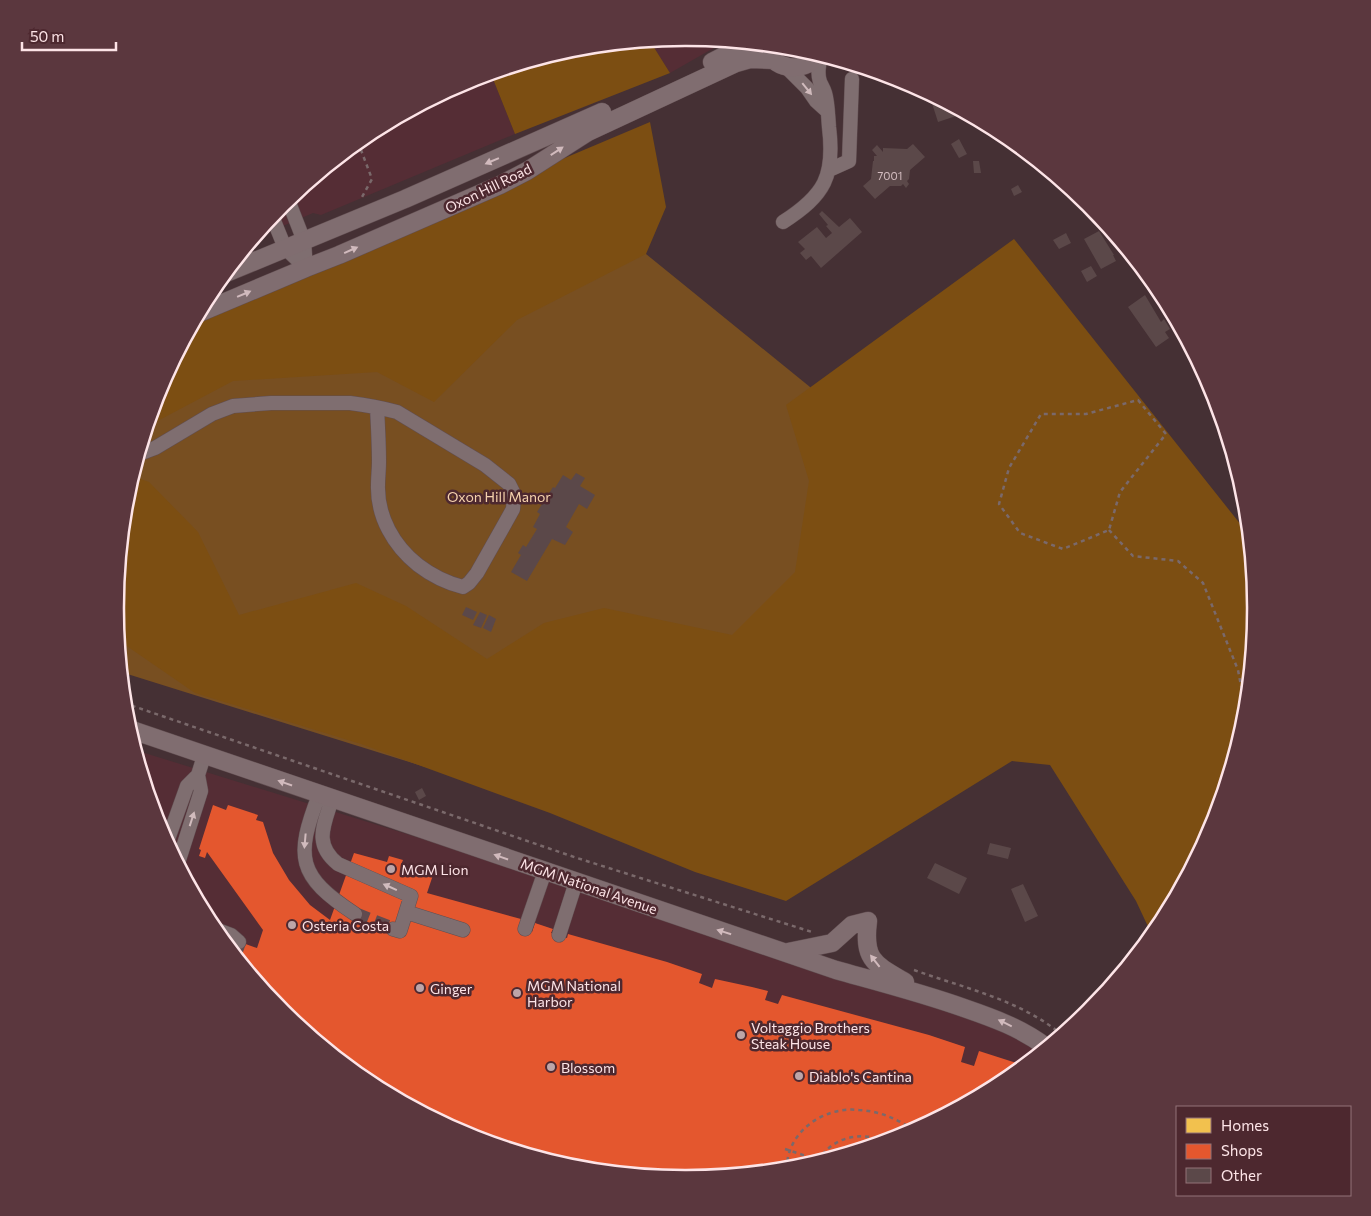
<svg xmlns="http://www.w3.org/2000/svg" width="1371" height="1216" viewBox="0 0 1371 1216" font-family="Commissioner,sans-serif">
  <rect width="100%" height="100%" fill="#453034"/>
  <path fill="#552d35" d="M 686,38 L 726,41 L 670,73 L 650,41 Z
    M 491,74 L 515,134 L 321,215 L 313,213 L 255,238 L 282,204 L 369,133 L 467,81 Z
    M 135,750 L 930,996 L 1043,1049 L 1002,1083 L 904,1135 L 797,1168 L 685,1178 L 574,1167 L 467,1135 L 368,1082 L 282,1011 L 211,925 L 158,826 Z"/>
  <path fill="#784f21" d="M 587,149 L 646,254 L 810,387 L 860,501 L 672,844 L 121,672 L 115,608 L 126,496 L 159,389 Z"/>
  <path fill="#7c4e12" d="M 650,41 L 670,73 L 515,134 L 491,74 L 574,48 Z
    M 650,122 L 666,207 L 646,254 L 517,320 L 434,402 L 377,372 L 233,381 L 148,426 L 159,389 L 193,325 L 449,207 Z
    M 1014,239 L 1249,535 L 1256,608 L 1245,720 L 1212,827 L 1160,925 L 1152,935 L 1136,901 L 1050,765 L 1012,761 L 786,901 L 695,872 L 550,813 L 361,744 L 195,693 L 118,640 L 115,608 L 126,496 L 132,476 L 149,482 L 198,532 L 239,615 L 356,583 L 406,606 L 487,659 L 544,623 L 604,608 L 732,635 L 795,572 L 809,481 L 786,405 Z"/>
  <path fill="#f2c14e" d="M 254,866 L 275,873 L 349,976 L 312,964 L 246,872 Z"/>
  <path fill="#e4572e" d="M 213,805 L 226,810 L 228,805 L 258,815 L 256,820 L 263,822 L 273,853 L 289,880 L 310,905 L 330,920 L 354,853 L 387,862 L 389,856 L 403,860 L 401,865 L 433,875 L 427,893 L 521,919 L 519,927 L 532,932 L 535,923 L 553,929 L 551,933 L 567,938 L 568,934 L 667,962 L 702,974 L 699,983 L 712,988 L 715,979 L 752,987 L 768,991 L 765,1000 L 778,1004 L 782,995 L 929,1035 L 965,1047 L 961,1062 L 974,1066 L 979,1051 L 1023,1065 L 1002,1083 L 904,1135 L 797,1168 L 685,1178 L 574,1167 L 467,1135 L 368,1082 L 282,1011 L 225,942 L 226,937 L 257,948 L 263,930 L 207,852 L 205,858 L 199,856 L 201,850 L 199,849 Z"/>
  <path fill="#5b4849" d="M 930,97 L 933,97 L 953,107 L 956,116 L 938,122 Z
    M 959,139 L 967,154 L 959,158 L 951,144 Z
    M 913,144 L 925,157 L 910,170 L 909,179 L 907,181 L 909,184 L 906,188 L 903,184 L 901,186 L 890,186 L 875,199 L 863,186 L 871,179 L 873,161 L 874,161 L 874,156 L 877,156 L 872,150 L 877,145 L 883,152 L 883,148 L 907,149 Z
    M 973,161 L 979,161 L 981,173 L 974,173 Z
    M 1018,185 L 1022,192 L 1014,196 L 1011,189 Z
    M 822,211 L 839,227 L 850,218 L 862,232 L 821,268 L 811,256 L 806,260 L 800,253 L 805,249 L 798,242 L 817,227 L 826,238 L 832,233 L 826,226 L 828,225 L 819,214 Z
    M 1099,231 L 1114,255 L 1113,255 L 1116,261 L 1101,269 L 1084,239 Z
    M 1066,233 L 1071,243 L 1059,249 L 1053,240 Z
    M 1091,266 L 1097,276 L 1087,282 L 1081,271 Z
    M 1145,295 L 1161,322 L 1164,319 L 1170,329 L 1165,332 L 1169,338 L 1156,347 L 1128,307 Z
    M 576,473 L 585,478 L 580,486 L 595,495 L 587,509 L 579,504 L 566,527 L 573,532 L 565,545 L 552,539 L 527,581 L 511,572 L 521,555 L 518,553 L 523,545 L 526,547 L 537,529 L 533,527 L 540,514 L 537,512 L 553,487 L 555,488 L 563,475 L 571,480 Z
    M 466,607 L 477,612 L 473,620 L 462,615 Z
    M 480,612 L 487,615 L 481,628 L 473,625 Z
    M 489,615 L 496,619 L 491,632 L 483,628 Z
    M 422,788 L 426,796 L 419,800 L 415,792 Z
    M 990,843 L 1011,848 L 1008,859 L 987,854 Z
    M 935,863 L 967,878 L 959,894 L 927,878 Z
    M 1023,884 L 1038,916 L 1025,922 L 1011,889 Z"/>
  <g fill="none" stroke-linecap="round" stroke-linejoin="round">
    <path stroke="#614b4f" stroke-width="14" stroke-dasharray="14 7" stroke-linecap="butt" d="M 355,914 L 393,929
      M 235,954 L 239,942"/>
    <defs>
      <path id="minor" d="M 786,67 L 807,88 L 816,101 L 827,111
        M 829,170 L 849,161 L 852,79
        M 288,200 L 304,241 L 306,268
        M 272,216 L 285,248 L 306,268
        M 783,222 C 825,195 835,176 829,127 C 828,116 828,103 825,93 C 824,89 822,86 820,82 C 817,73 819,65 821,56
        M 139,454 L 155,448 L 212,414 L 233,406 L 271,403 L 350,403 C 366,405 382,408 397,412 L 485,465 L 509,484 L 514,494 L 513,509 L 503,527 L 477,573 L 469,583 L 463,587 C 447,583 431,575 418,565 C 394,546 377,517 378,485 C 378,477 379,470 379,462 C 379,444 378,426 377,408
        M 319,795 C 295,857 297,876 355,914
        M 332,799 C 324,825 313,844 338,864 L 411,896 L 400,931 L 393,929
        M 167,842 L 187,786 L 198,775 L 204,756
        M 178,863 L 201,791 L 198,775
        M 406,912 L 463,930
        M 215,929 L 231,935 L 239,942
        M 525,929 L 545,871
        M 559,935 L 576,882"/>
      <path id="major" d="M 764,45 C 771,70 803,75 818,55
        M 712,62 L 747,44
        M 226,273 L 405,199 L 602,112
        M 199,313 L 306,268 L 339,255 L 500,185 L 527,171 L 588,132 L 736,63 L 750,59 L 773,60
        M 129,729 L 836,970 C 879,982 922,993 964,1008 C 993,1018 1021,1028 1046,1047
        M 788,952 L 832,943 L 852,925 L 868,921 C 863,960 874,964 905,982"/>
    </defs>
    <use href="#minor" stroke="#614e51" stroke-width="15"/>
    <use href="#major" stroke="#614e51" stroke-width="19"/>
    <path stroke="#7a696b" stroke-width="2.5" stroke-dasharray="4 4" stroke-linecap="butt" d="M 358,142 L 372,179 L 362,197 L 362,200
      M 1138,400 L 1166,434 L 1120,492 L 1109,530 L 1063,549 L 1020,533 L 999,504 L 1009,468 L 1041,414 L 1086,414 Z
      M 1109,530 L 1133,556 L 1178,561 L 1203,583 L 1238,670 L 1246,712
      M 124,703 L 577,858 L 812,932
      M 914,970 C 964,988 1020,1000 1061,1034
      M 785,1149 L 818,1160
      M 818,1161 C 832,1137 860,1131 885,1141
      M 787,1169 C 786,1132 824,1106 859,1110 C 880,1111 897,1119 914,1130"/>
    <use href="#minor" stroke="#7f6e70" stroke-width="14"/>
    <use href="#major" stroke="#806d70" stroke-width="18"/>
  </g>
  <defs><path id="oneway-solid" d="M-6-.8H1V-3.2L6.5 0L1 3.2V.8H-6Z" transform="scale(1.25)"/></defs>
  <g fill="#d1bbbd">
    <use href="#oneway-solid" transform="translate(807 89) rotate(51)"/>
    <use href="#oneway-solid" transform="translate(192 819) rotate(-72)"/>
    <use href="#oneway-solid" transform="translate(305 841) rotate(95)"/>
    <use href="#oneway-solid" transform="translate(390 887) rotate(-156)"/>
  </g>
  <g fill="#d1babd">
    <use href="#oneway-solid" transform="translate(557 151) rotate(-33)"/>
    <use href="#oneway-solid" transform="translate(492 161) rotate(157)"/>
    <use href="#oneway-solid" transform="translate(351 250) rotate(-24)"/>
    <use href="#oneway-solid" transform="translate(244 294) rotate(-23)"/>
    <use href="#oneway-solid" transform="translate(285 783) rotate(-161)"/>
    <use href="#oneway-solid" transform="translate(501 857) rotate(-161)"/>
    <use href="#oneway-solid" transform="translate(724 932) rotate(-162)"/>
    <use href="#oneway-solid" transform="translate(875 961) rotate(-128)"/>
    <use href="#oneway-solid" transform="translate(1005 1023) rotate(-154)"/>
  </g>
  <g fill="#bda5a8" stroke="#4d282f" stroke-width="2">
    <circle cx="391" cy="869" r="5"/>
    <circle cx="292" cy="925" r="5"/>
    <circle cx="420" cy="988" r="5"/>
    <circle cx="517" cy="993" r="5"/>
    <circle cx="741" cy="1035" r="5"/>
    <circle cx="551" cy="1067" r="5"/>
    <circle cx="799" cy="1076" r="5"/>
  </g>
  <g text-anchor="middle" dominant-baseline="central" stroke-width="5" stroke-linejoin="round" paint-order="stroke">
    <g font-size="11" fill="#d4bdc0">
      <text x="890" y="175">7001</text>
    </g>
    <g font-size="14" fill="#fde4e7" stroke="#4d282f">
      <text transform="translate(488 188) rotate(-26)">Oxon Hill Road</text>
      <text transform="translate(589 886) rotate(19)">MGM National Avenue</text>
    </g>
    <g font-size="14" fill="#f6d2ad" stroke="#4d282f">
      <text x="499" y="496">Oxon Hill Manor</text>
    </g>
    <g font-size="14" fill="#fde4e7" stroke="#4d282f" text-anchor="start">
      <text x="401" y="869">MGM Lion</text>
      <text x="302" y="925">Osteria Costa</text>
      <text x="527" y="985">MGM National<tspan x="527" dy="16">Harbor</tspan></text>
      <text x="430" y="988">Ginger</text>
      <text x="751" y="1027">Voltaggio Brothers<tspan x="751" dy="16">Steak House</tspan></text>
      <text x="561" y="1067">Blossom</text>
      <text x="809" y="1076">Diablo's Cantina</text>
    </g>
  </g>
  <path d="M0 0H1371V1216H0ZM685 46H686A561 561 0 0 1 1247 607V609A561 561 0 0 1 686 1170H685A561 561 0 0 1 124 609V607A561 561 0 0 1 685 46Z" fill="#5b373e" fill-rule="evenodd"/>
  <path fill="none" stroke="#fde4e7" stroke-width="2.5" d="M685 46H686A561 561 0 0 1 1247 607V609A561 561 0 0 1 686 1170H685A561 561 0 0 1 124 609V607A561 561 0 0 1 685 46Z"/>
  <rect x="1176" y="1106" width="175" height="90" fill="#4d282f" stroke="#937379"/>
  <rect x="1186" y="1118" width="25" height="15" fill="#f2c14e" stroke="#937379"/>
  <text x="1221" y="1131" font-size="15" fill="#fde4e7">Homes</text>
  <rect x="1186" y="1144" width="25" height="15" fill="#e4572e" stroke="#937379"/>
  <text x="1221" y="1156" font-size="15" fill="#fde4e7">Shops</text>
  <rect x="1186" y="1168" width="25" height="15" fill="#5b4849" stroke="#937379"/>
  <text x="1221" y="1181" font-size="15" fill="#fde4e7">Other</text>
  <path d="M22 42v8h94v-8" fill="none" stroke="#fde4e7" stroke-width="2.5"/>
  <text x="30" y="42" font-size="15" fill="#fde4e7" stroke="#4d282f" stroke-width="4" paint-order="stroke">50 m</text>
</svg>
